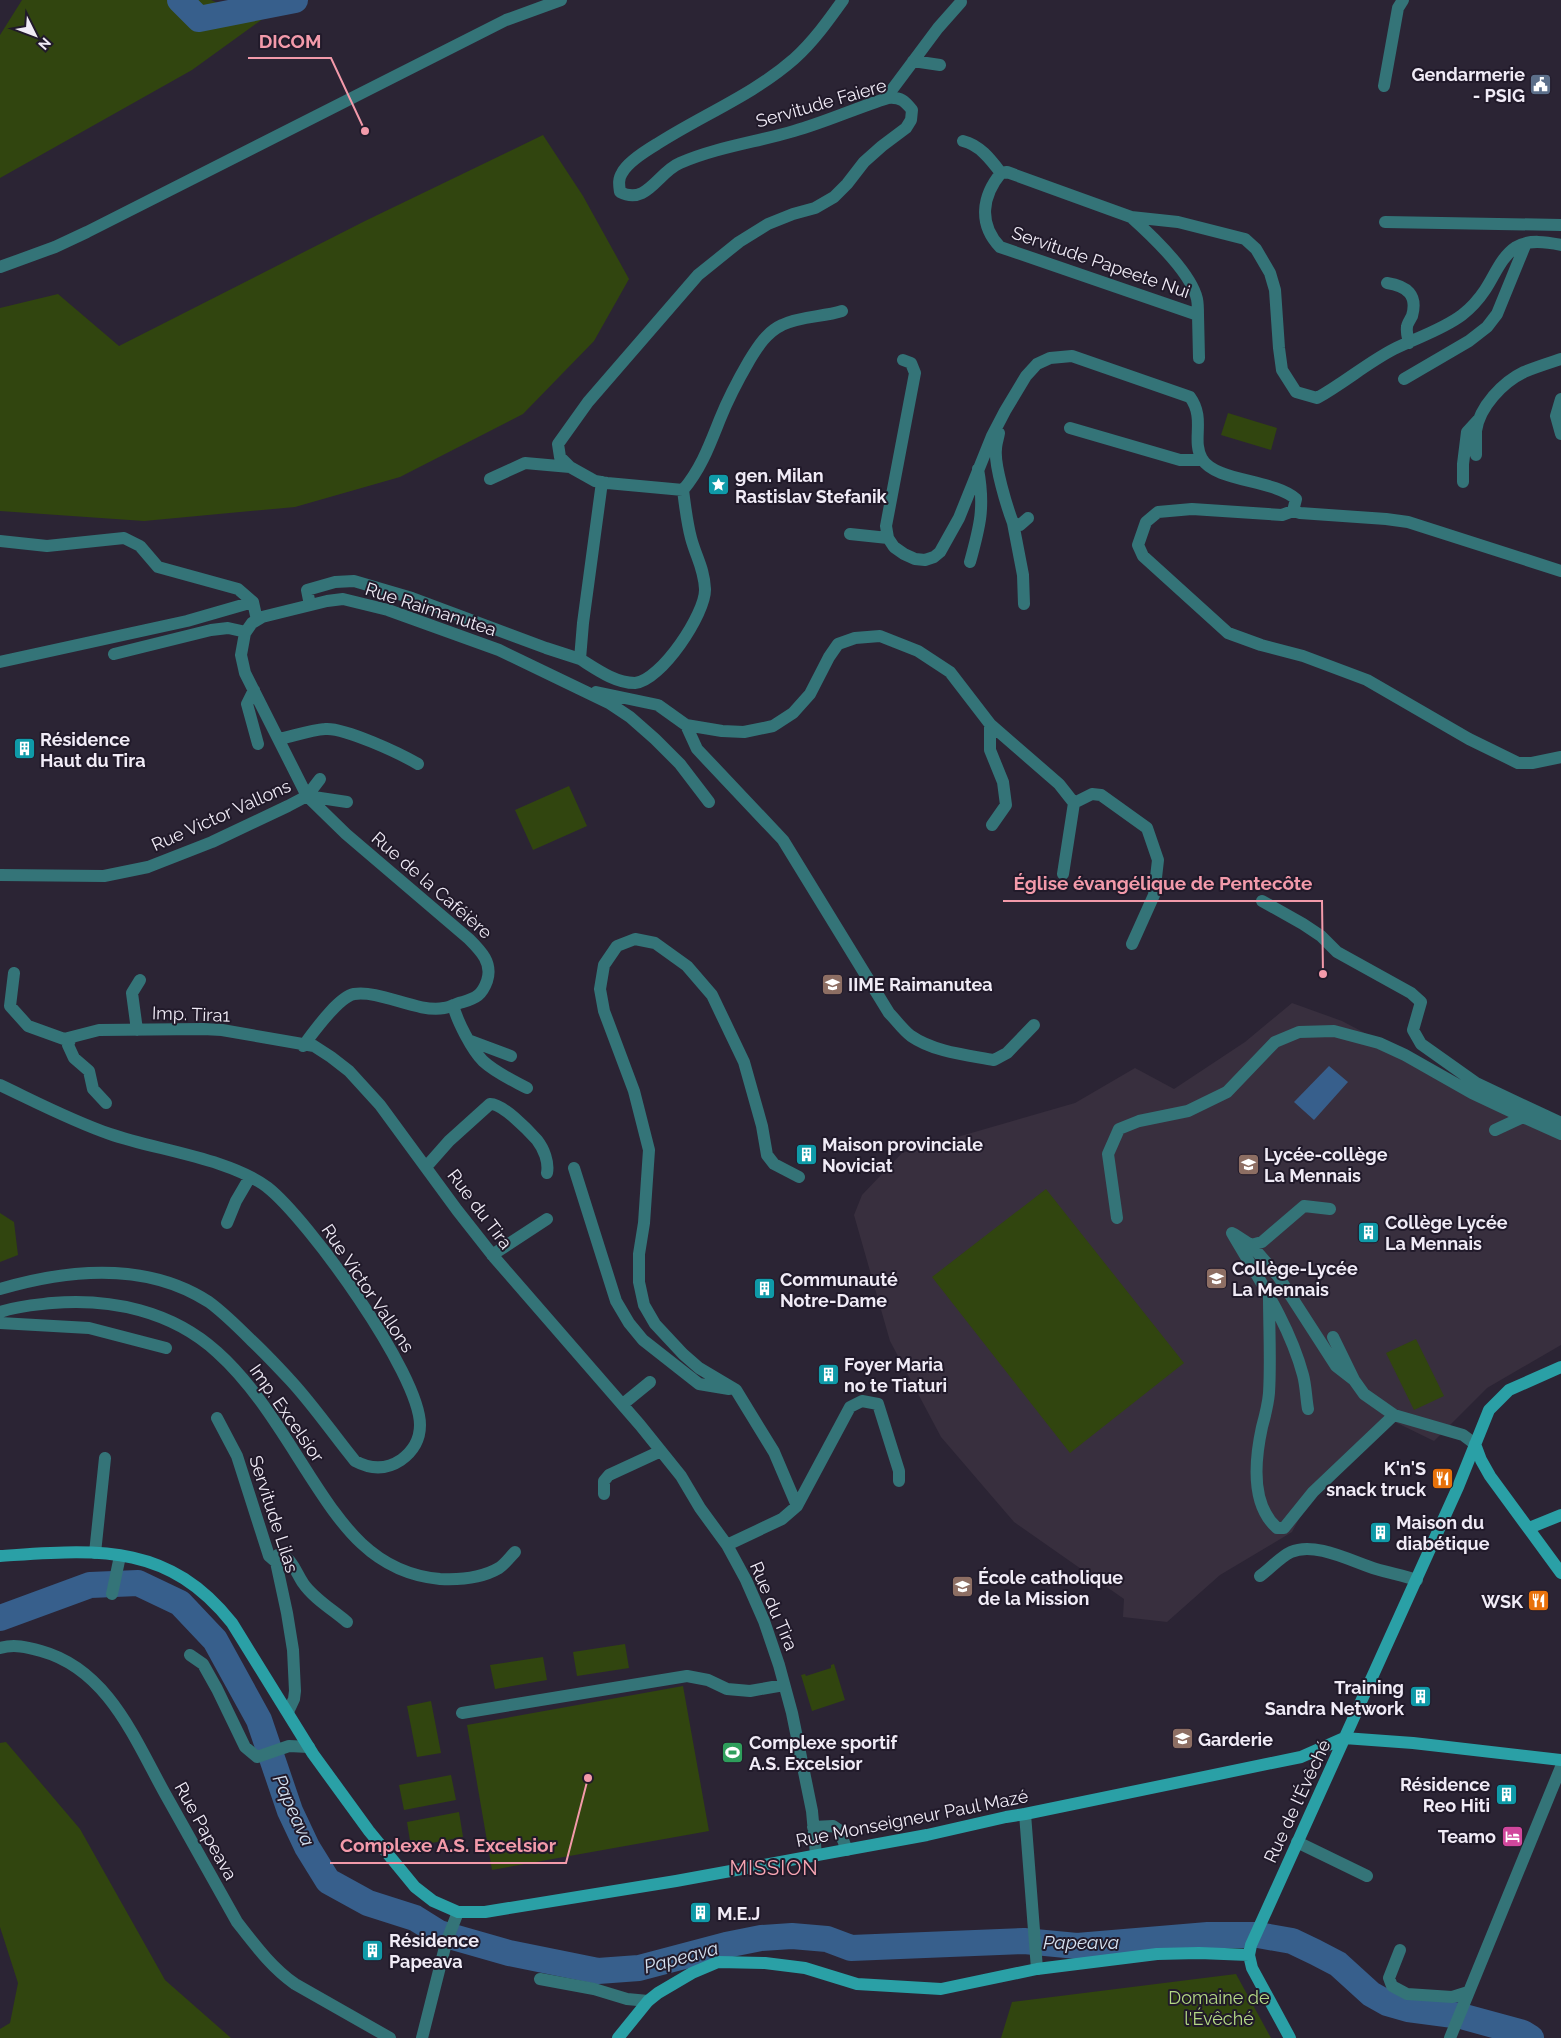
<svg xmlns="http://www.w3.org/2000/svg" width="1561" height="2038" viewBox="0 0 1561 2038" font-family="Raleway,sans-serif">
  <rect width="100%" height="100%" fill="#2b2434"/>
  <path fill="#382f3e" d="M 1292,1003 L 1342,1021 L 1477,1092 L 1561,1128 L 1561,1345 L 1487,1388 L 1434,1441 L 1393,1421 L 1314,1491 L 1292,1532 L 1220,1575 L 1167,1622 L 1123,1617 L 1124,1599 L 1014,1522 L 941,1437 L 890,1341 L 854,1215 L 862,1195 L 902,1153 L 1075,1103 L 1135,1068 L 1174,1089 L 1245,1042 Z"/>
  <path fill="#31450f" d="M 22,0 L 211,0 L 226,7 L 275,10 L 192,70 L 0,178 L 0,35 Z
    M 543,135 L 583,196 L 629,279 L 594,341 L 523,414 L 400,477 L 295,507 L 144,521 L 0,511 L 0,308 L 58,294 L 119,346 L 365,221 Z
    M 1228,413 L 1277,428 L 1271,450 L 1221,435 Z
    M 569,786 L 587,826 L 533,850 L 515,810 Z
    M 1046,1189 L 1184,1363 L 1070,1453 L 932,1277 Z
    M 0,1213 L 14,1222 L 18,1255 L 0,1262 Z
    M 1416,1339 L 1444,1396 L 1414,1410 L 1386,1353 Z
    M 625,1644 L 629,1668 L 577,1676 L 573,1652 Z
    M 543,1657 L 547,1680 L 495,1689 L 490,1665 Z
    M 834,1664 L 845,1700 L 812,1711 L 801,1675 L 805,1674 L 806,1676 L 831,1668 L 831,1665 Z
    M 683,1686 L 709,1831 L 492,1870 L 467,1725 Z
    M 431,1701 L 441,1753 L 417,1757 L 407,1706 Z
    M 6,1742 L 80,1829 L 165,1980 L 231,2038 L 0,2038 L 0,2029 L 10,2023 L 18,1983 L 0,1927 L 0,1743 Z
    M 451,1775 L 456,1800 L 404,1810 L 399,1785 Z
    M 459,1812 L 463,1837 L 411,1847 L 407,1822 Z
    M 1236,1974 L 1271,2038 L 1001,2038 L 1012,2002 Z"/>
  <path fill="#375f8c" d="M 1329,1066 L 1348,1082 L 1314,1120 L 1294,1102 Z"/>
  <g fill="none" stroke-linecap="round" stroke-linejoin="round">
    <path stroke="#375f8c" stroke-width="26" d="M 180,0 L 199,19 L 295,0
      M 0,1618 L 90,1585 L 138,1583 L 180,1603 L 215,1640 L 259,1720 L 290,1811 L 307,1847 L 328,1881 L 368,1903 L 415,1918 L 439,1933 L 509,1953 L 598,1971 L 639,1968 L 726,1945 L 761,1938 L 792,1936 L 827,1939 L 851,1948 L 1024,1941 L 1077,1946 L 1208,1935 L 1258,1935 L 1292,1941 L 1315,1952 L 1338,1964 L 1371,1994 L 1387,2003 L 1408,2009 L 1461,2016 L 1523,2033 L 1531,2038"/>
    <path stroke="#347478" stroke-width="12" d="M 913,61 L 940,65
      M 1384,86 L 1398,8 L 1403,0
      M 885,99 L 938,28 L 961,2
      M 963,141 C 980,145 991,160 1001,173
      M 1131,217 C 1151,235 1191,272 1197,299 C 1198,304 1198,310 1198,315 L 1000,247 C 978,224 982,196 1001,173 L 1007,172 L 1131,217 L 1178,222 L 1245,239 L 1256,249 L 1270,273 L 1275,290 L 1279,348 L 1282,370 L 1296,392 L 1317,398 C 1344,383 1367,363 1394,349 C 1416,338 1442,330 1462,315 C 1471,308 1479,299 1485,290 C 1495,275 1501,257 1516,247 C 1529,239 1547,242 1561,245
      M 1385,222 L 1561,225
      M 0,267 L 55,247 L 87,232 L 506,20 L 561,0
      M 1387,283 C 1407,286 1418,295 1412,316 C 1410,320 1407,324 1407,327 C 1406,332 1408,338 1409,343
      M 1198,315 L 1199,358
      M 903,360 L 911,363 L 915,373 L 886,526 L 888,538 L 894,547 L 904,554 L 915,559 L 925,560 L 934,557 L 940,552 L 959,518 L 992,436 L 1005,411 L 1026,376 L 1037,364 L 1050,358 L 1072,356 L 1190,397 C 1206,419 1191,440 1202,459 C 1216,482 1273,479 1296,499 L 1293,511 L 1282,515 L 1192,509 L 1158,512 L 1146,522 L 1138,545 L 1143,556 L 1228,633 L 1261,645 L 1303,656 L 1367,680 L 1469,739 L 1518,763 L 1532,763 L 1561,757
      M 1404,379 L 1469,341 L 1487,327 L 1497,314 L 1526,243
      M 1561,399 L 1556,416 L 1561,434
      M 1070,428 L 1180,460 L 1203,460
      M 999,433 C 998,439 996,444 996,449 C 994,465 1007,507 1013,523 L 1020,525 L 1028,518
      M 1476,455 C 1476,447 1476,439 1476,431 C 1479,407 1503,382 1524,372 C 1536,367 1549,363 1561,359
      M 570,467 L 560,457 L 558,444 L 588,402 L 698,275 L 739,242 L 768,224 L 793,214 L 815,208 L 834,197 L 847,184 L 864,162 L 882,146 L 906,128 L 911,120 L 912,110 C 905,101 901,97 888,98 C 856,108 826,122 794,131 C 757,142 717,147 680,163 C 658,172 647,206 620,192 C 619,185 618,179 622,173 C 627,163 647,150 657,144 C 702,115 753,95 794,59 C 813,42 828,21 843,0
      M 490,479 L 525,463 L 570,467 L 595,481 L 607,483 L 683,490
      M 1463,482 L 1463,464 L 1467,432 L 1478,420
      M 683,490 C 701,469 710,444 720,419 C 728,399 738,380 749,361 C 758,346 767,332 782,325 C 800,316 823,317 842,311
      M 1293,511 L 1300,513 L 1386,519 L 1408,522 L 1561,571
      M 1013,523 L 1023,575 L 1024,604
      M 850,534 L 888,538
      M 0,541 L 47,546 L 124,538 L 140,546 L 158,567 L 238,589 L 253,602
      M 970,562 C 980,526 985,507 978,469
      M 310,605 L 307,590 L 335,582 L 354,581 L 412,598 L 546,648 L 580,659 L 583,623 L 602,482
      M 114,654 L 211,630 L 228,628 L 246,632
      M 580,659 C 596,669 615,683 635,683 C 661,681 706,613 705,589 C 704,568 696,557 691,538 C 687,523 685,506 683,490
      M 0,662 L 187,621 L 253,602 L 257,620
      M 254,690 L 247,704 L 258,744
      M 596,692 L 658,705 L 686,725 L 722,731 L 744,732 L 773,726 L 793,713 L 810,694 L 829,657 L 838,644 L 855,638 L 880,636 L 918,651 L 950,672 L 990,724 L 1059,784 L 1074,803 L 1092,794 L 1101,795 L 1147,828 L 1158,860 L 1154,895 L 1132,944
      M 990,724 L 990,750 L 1003,782 L 1006,805 L 992,825
      M 686,725 L 697,749 L 783,840 L 889,1013 C 896,1020 903,1030 911,1036 C 934,1052 967,1055 994,1060 L 1007,1053 L 1034,1025
      M 279,739 C 293,736 311,730 325,729 C 344,727 401,754 418,764
      M 307,796 L 347,802
      M 1063,874 L 1074,803
      M 0,875 L 104,876 L 148,867 L 212,842 L 288,806 L 307,796 L 320,779
      M 1262,901 L 1303,924 L 1321,936 L 1337,952 L 1411,993 L 1421,1002 L 1413,1030 L 1421,1044 L 1476,1083 L 1561,1123
      M 14,973 L 10,1006 L 28,1026 L 64,1039 L 99,1030 L 203,1029 L 222,1030 L 314,1046 L 331,1057 L 349,1071 L 380,1105 L 457,1210 L 494,1257 L 640,1425 L 681,1476 L 700,1508 L 727,1545 L 746,1580 L 764,1621 L 779,1665 L 792,1713 L 812,1811 L 816,1855
      M 453,1005 C 457,1021 472,1050 483,1061 C 496,1073 512,1080 527,1088
      M 137,1030 L 132,993 L 140,980
      M 71,1038 L 68,1045 L 74,1058 L 89,1071 L 93,1089 L 106,1103
      M 471,1041 L 511,1056
      M 303,1046 C 313,1033 338,997 354,994 C 381,990 417,1013 444,1008 C 451,1007 457,1003 463,1002 C 476,998 482,995 487,981 C 493,963 481,951 469,939 L 346,834 L 307,796 L 245,673 L 241,655 L 245,633 L 252,623 L 262,617 L 327,601 L 343,599 L 388,610 L 499,650 L 609,703 L 630,717 L 655,739 L 680,764 L 709,802
      M 0,1085 C 36,1102 72,1121 110,1134 C 156,1150 228,1158 267,1187 C 308,1219 420,1374 420,1425 C 420,1440 412,1452 401,1460 C 386,1470 370,1469 355,1461 C 333,1434 314,1406 291,1381 C 278,1367 265,1353 251,1340 C 238,1327 224,1313 209,1302 C 146,1261 68,1269 0,1289
      M 1495,1130 L 1523,1117 L 1561,1134
      M 426,1167 L 449,1141 L 490,1104 C 502,1103 528,1130 537,1140 C 544,1149 549,1162 547,1173
      M 574,1168 L 616,1301 L 629,1323 L 643,1340 L 699,1384 L 729,1389
      M 1117,1218 L 1108,1154 L 1119,1129 L 1139,1121 L 1188,1111 L 1227,1092 L 1275,1042 L 1299,1032 L 1334,1031 L 1379,1043 L 1405,1055 L 1472,1093 L 1523,1117
      M 227,1223 L 236,1201 L 250,1177
      M 1232,1233 C 1258,1278 1289,1323 1303,1375 C 1306,1386 1306,1398 1308,1409
      M 1234,1234 L 1251,1245 L 1278,1276 L 1336,1366 L 1354,1380
      M 1251,1245 L 1262,1242 L 1304,1206 L 1330,1209
      M 492,1255 L 547,1219
      M 1269,1297 C 1269,1329 1271,1361 1269,1393 C 1268,1405 1265,1416 1262,1427 C 1255,1459 1250,1504 1277,1528 L 1284,1528 L 1313,1492 L 1394,1415
      M 0,1312 C 17,1306 34,1305 52,1303 C 111,1298 172,1311 217,1352 C 254,1385 281,1431 308,1473 C 341,1524 372,1573 440,1579 C 460,1580 482,1578 499,1568 C 505,1564 510,1557 515,1552
      M 0,1323 L 89,1328 L 166,1348
      M 1333,1337 L 1354,1380 L 1364,1394 L 1394,1415 L 1463,1435 L 1475,1444
      M 623,1404 L 650,1382
      M 217,1418 L 237,1456 L 269,1556 L 276,1562 L 287,1613 L 293,1650 L 295,1691 L 294,1699 L 288,1712
      M 604,1494 L 604,1481 L 609,1475 L 661,1451
      M 797,1506 L 774,1452 L 736,1390 L 699,1368 L 683,1354 L 655,1324 L 644,1305 L 639,1282 L 639,1254 L 644,1223 L 649,1150 L 634,1091 L 604,1011 L 600,989 L 604,965 L 617,946 L 635,939 L 655,943 L 687,966 L 712,995 L 744,1062 L 762,1126 L 767,1155 L 774,1164 L 799,1177
      M 727,1545 L 782,1519 L 797,1506 L 850,1407 L 862,1401 L 878,1404 L 899,1471 L 899,1481
      M 95,1553 L 105,1458
      M 276,1562 L 278,1555 C 291,1555 296,1573 303,1583 C 313,1598 333,1610 347,1622
      M 1260,1576 C 1270,1569 1280,1557 1291,1552 C 1315,1541 1353,1562 1376,1569 C 1390,1573 1404,1576 1417,1580
      M 112,1594 L 120,1556
      M 0,1648 C 14,1644 27,1647 41,1651 C 110,1670 136,1743 168,1799 C 191,1840 214,1881 237,1922 C 255,1945 271,1967 295,1984 L 390,2038
      M 190,1655 L 203,1664 L 217,1689 L 245,1747 L 257,1757 L 289,1746 L 309,1747
      M 462,1713 L 687,1676 L 708,1680 L 727,1689 L 750,1691 L 784,1685
      M 1025,1814 L 1037,1969
      M 813,1827 L 833,1826 L 839,1830 L 847,1850
      M 1297,1842 L 1367,1876
      M 1400,1950 L 1389,1978 L 1392,1986 L 1407,1994 L 1452,1997 L 1468,1992
      M 540,1979 L 594,1989 L 627,1999 L 648,2001
      M 422,2038 L 446,1943 L 458,1912
      M 1450,2038 L 1561,1767"/>
    <path stroke="#2aa0a6" stroke-width="12" d="M 1475,1444 L 1481,1460 L 1490,1476 L 1561,1573
      M 1529,1528 L 1561,1515
      M 0,1556 C 95,1550 167,1541 232,1623 L 313,1754 L 369,1831 L 415,1887 L 433,1901 L 458,1912 L 485,1912 L 676,1881 L 927,1835 L 1006,1817 L 1025,1814 L 1301,1757 L 1344,1738 L 1413,1743 L 1561,1760
      M 618,2038 L 648,2001 L 658,1993 L 692,1973 L 718,1962 L 765,1963 L 805,1968 L 857,1984 L 941,1989 L 1037,1969 L 1157,1954 L 1199,1953 L 1249,1955
      M 1290,2038 L 1252,1968 L 1249,1955 L 1251,1945 L 1458,1487 L 1489,1410 L 1509,1390 L 1561,1367"/>
  </g>
  <defs>
    <symbol id="civic-square" viewBox="-11 -11 22 22"><rect x="-9" y="-9" width="18" height="18" rx="4" fill="#5c6f8a" stroke="#211a2a"/><path d="M-.6-6.5H3V-4.5H.6V-3L4-1V1h2V6H-6V1h2V-1L-.6-3ZM-1.2 2.5V6h2.4V2.5Z" fill="#fff"/></symbol>
    <symbol id="sight-square" viewBox="-11 -11 22 22"><rect x="-9" y="-9" width="18" height="18" rx="4" fill="#0f9aa8" stroke="#211a2a"/><path d="M0-6L1.8-2.2L6-1.7L2.9 1.2L3.7 5.4L0 3.3L-3.7 5.4L-2.9 1.2L-6-1.7L-1.8-2.2Z" fill="#fff"/></symbol>
    <symbol id="building-square" viewBox="-11 -11 22 22"><rect x="-9" y="-9" width="18" height="18" rx="4" fill="#0f9aa8" stroke="#211a2a"/><path d="M-4-6H4V6H1V3H-1V6H-4ZM-2.5-4.3h1.7v1.8h-1.7ZM.8-4.3h1.7v1.8H.8ZM-2.5-1h1.7V.8h-1.7ZM.8-1h1.7V.8H.8Z" fill="#fff"/></symbol>
    <symbol id="school-square" viewBox="-11 -11 22 22"><rect x="-9" y="-9" width="18" height="18" rx="4" fill="#8d6e63" stroke="#211a2a"/><path d="M0-5L7-2L0 1L-7-2ZM-4 1L0 2.5L4 1V4Q0 6-4 4Z" fill="#fff"/></symbol>
    <symbol id="restaurant-square" viewBox="-11 -11 22 22"><rect x="-9" y="-9" width="18" height="18" rx="4" fill="#e8710a" stroke="#211a2a"/><path d="M-5-6h1v4h1v-4h1v4h1v-4h1v5L-1.5 .5V6h-2V.5L-5-1ZM5-6V6H3V1.5H1.5Q1.5-4 5-6Z" fill="#fff"/></symbol>
    <symbol id="stadium-square" viewBox="-11 -11 22 22"><rect x="-9" y="-9" width="18" height="18" rx="4" fill="#2e9e5b" stroke="#211a2a"/><path d="M0-5a6.5 5 0 1 0 0 10a6.5 5 0 1 0 0-10ZM-3.5-1.8h7v3.6h-7Z" fill="#fff"/></symbol>
    <symbol id="hotel-square" viewBox="-11 -11 22 22"><rect x="-9" y="-9" width="18" height="18" rx="4" fill="#d1479c" stroke="#211a2a"/><path d="M-6-4.5h1.5V1H6V5H4.5V3h-9V5H-6ZM-4 0a1.8 1.8 0 1 1 3.6 0ZM.5 0V-2.5h3Q6-2.5 6 0Z" fill="#fff"/></symbol>
  </defs>
  <g fill-rule="evenodd">
    <use href="#civic-square" x="1528" y="72" width="25" height="25"/>
    <use href="#sight-square" x="706" y="472" width="25" height="25"/>
    <use href="#building-square" x="12" y="736" width="25" height="25"/>
    <use href="#school-square" x="820" y="972" width="25" height="25"/>
    <use href="#building-square" x="794" y="1142" width="25" height="25"/>
    <use href="#school-square" x="1236" y="1152" width="25" height="25"/>
    <use href="#building-square" x="1356" y="1220" width="25" height="25"/>
    <use href="#school-square" x="1204" y="1266" width="25" height="25"/>
    <use href="#building-square" x="752" y="1276" width="25" height="25"/>
    <use href="#building-square" x="816" y="1362" width="25" height="25"/>
    <use href="#restaurant-square" x="1430" y="1466" width="25" height="25"/>
    <use href="#building-square" x="1368" y="1520" width="25" height="25"/>
    <use href="#school-square" x="950" y="1574" width="25" height="25"/>
    <use href="#restaurant-square" x="1526" y="1588" width="25" height="25"/>
    <use href="#building-square" x="1408" y="1684" width="25" height="25"/>
    <use href="#school-square" x="1170" y="1726" width="25" height="25"/>
    <use href="#stadium-square" x="720" y="1740" width="25" height="25"/>
    <use href="#building-square" x="1494" y="1782" width="25" height="25"/>
    <use href="#hotel-square" x="1500" y="1824" width="25" height="25"/>
    <use href="#building-square" x="688" y="1900" width="25" height="25"/>
    <use href="#building-square" x="360" y="1938" width="25" height="25"/>
  </g>
  <g text-anchor="middle" dominant-baseline="central" stroke-width="4" stroke-linejoin="round" paint-order="stroke">
    <g font-size="18" font-weight="bold" fill="#f0ebf6" stroke="#211a2a" text-anchor="start">
      <text x="1525" y="74" text-anchor="end">Gendarmerie<tspan x="1525" dy="21">- PSIG</tspan></text>
      <text x="735" y="475">gen. Milan<tspan x="735" dy="21">Rastislav Stefanik</tspan></text>
      <text x="40" y="739">Résidence<tspan x="40" dy="21">Haut du Tira</tspan></text>
      <text x="848" y="984">IIME Raimanutea</text>
      <text x="822" y="1144">Maison provinciale<tspan x="822" dy="21">Noviciat</tspan></text>
      <text x="1264" y="1154">Lycée-collège<tspan x="1264" dy="21">La Mennais</tspan></text>
      <text x="1385" y="1222">Collège Lycée<tspan x="1385" dy="21">La Mennais</tspan></text>
      <text x="1232" y="1268">Collège-Lycée<tspan x="1232" dy="21">La Mennais</tspan></text>
      <text x="780" y="1279">Communauté<tspan x="780" dy="21">Notre-Dame</tspan></text>
      <text x="844" y="1364">Foyer Maria<tspan x="844" dy="21">no te Tiaturi</tspan></text>
      <text x="1426" y="1468" text-anchor="end">K'n'S<tspan x="1426" dy="21">snack truck</tspan></text>
      <text x="1396" y="1522">Maison du<tspan x="1396" dy="21">diabétique</tspan></text>
      <text x="978" y="1577">École catholique<tspan x="978" dy="21">de la Mission</tspan></text>
      <text x="1523" y="1601" text-anchor="end">WSK</text>
      <text x="1404" y="1687" text-anchor="end">Training<tspan x="1404" dy="21">Sandra Network</tspan></text>
      <text x="1198" y="1739">Garderie</text>
      <text x="749" y="1742">Complexe sportif<tspan x="749" dy="21">A.S. Excelsior</tspan></text>
      <text x="1490" y="1784" text-anchor="end">Résidence<tspan x="1490" dy="21">Reo Hiti</tspan></text>
      <text x="1496" y="1836" text-anchor="end">Teamo</text>
      <text x="717" y="1913">M.E.J</text>
      <text x="389" y="1940">Résidence<tspan x="389" dy="21">Papeava</tspan></text>
    </g>
    <g font-size="18" fill="#f0ebf6" stroke="#211a2a">
      <text transform="translate(821 103) rotate(-16)">Servitude Faiere</text>
      <text transform="translate(1101 262) rotate(19)">Servitude Papeete Nui</text>
      <text transform="translate(431 609) rotate(18)">Rue Raimanutea</text>
      <text transform="translate(221 815) rotate(-24)">Rue Victor Vallons</text>
      <text transform="translate(432 885) rotate(41)">Rue de la Caféière</text>
      <text transform="translate(191 1014) rotate(2)">Imp. Tira1</text>
      <text transform="translate(480 1209) rotate(53)">Rue du Tira</text>
      <text transform="translate(368 1288) rotate(56)">Rue Victor Vallons</text>
      <text transform="translate(287 1413) rotate(55)">Imp. Excelsior</text>
      <text transform="translate(274 1514) rotate(72)">Servitude Lilas</text>
      <text transform="translate(774 1606) rotate(67)">Rue du Tira</text>
      <text transform="translate(1297 1801) rotate(-65)">Rue de l'Évêché</text>
      <text transform="translate(912 1818) rotate(-11)">Rue Monseigneur Paul Mazé</text>
      <text transform="translate(206 1831) rotate(61)">Rue Papeava</text>
    </g>
    <g font-size="18" fill="#b4d985" stroke="#211a2a">
      <text x="1219" y="1997">Domaine de<tspan x="1219" dy="21">l'Évêché</tspan></text>
    </g>
    <g font-size="19" font-style="italic" fill="#d6e2f0" stroke="#211a2a">
      <text transform="translate(294 1810) rotate(66)">Papeava</text>
      <text x="1081" y="1942">Papeava</text>
      <text transform="translate(681 1957) rotate(-15)">Papeava</text>
    </g>
    <g font-size="20" letter-spacing="1" fill="#f8a5b3" stroke="#211a2a">
      <text x="774" y="1868">MISSION</text>
    </g>
  </g>
  <path fill="none" stroke="#f39aaa" stroke-width="2" d="M365 131L331 58H248M1323 974L1322 901H1003M588 1778L566 1863H330"/>
  <g fill="#f39aaa" stroke="#211a2a" stroke-width="2">
    <circle cx="365" cy="131" r="5"/>
    <circle cx="1323" cy="974" r="5"/>
    <circle cx="588" cy="1778" r="5"/>
  </g>
  <g font-size="19" text-anchor="middle" font-weight="bold" fill="#f39aaa" stroke="#211a2a" stroke-width="4" stroke-linejoin="round" paint-order="stroke">
    <text x="290" y="48">DICOM</text>
    <text x="1163" y="890">Église évangélique de Pentecôte</text>
    <text x="448" y="1852">Complexe A.S. Excelsior</text>
  </g>
  <g transform="translate(35 35) rotate(132)" stroke="#211a2a" stroke-width="4" paint-order="stroke">
  <path d="M0-4L9 19L0 12L-9 19Z" fill="#f0ebf6"/>
  <text y="-8" font-size="14" font-weight="bold" text-anchor="middle" fill="#f0ebf6">N</text>
  </g>
</svg>
